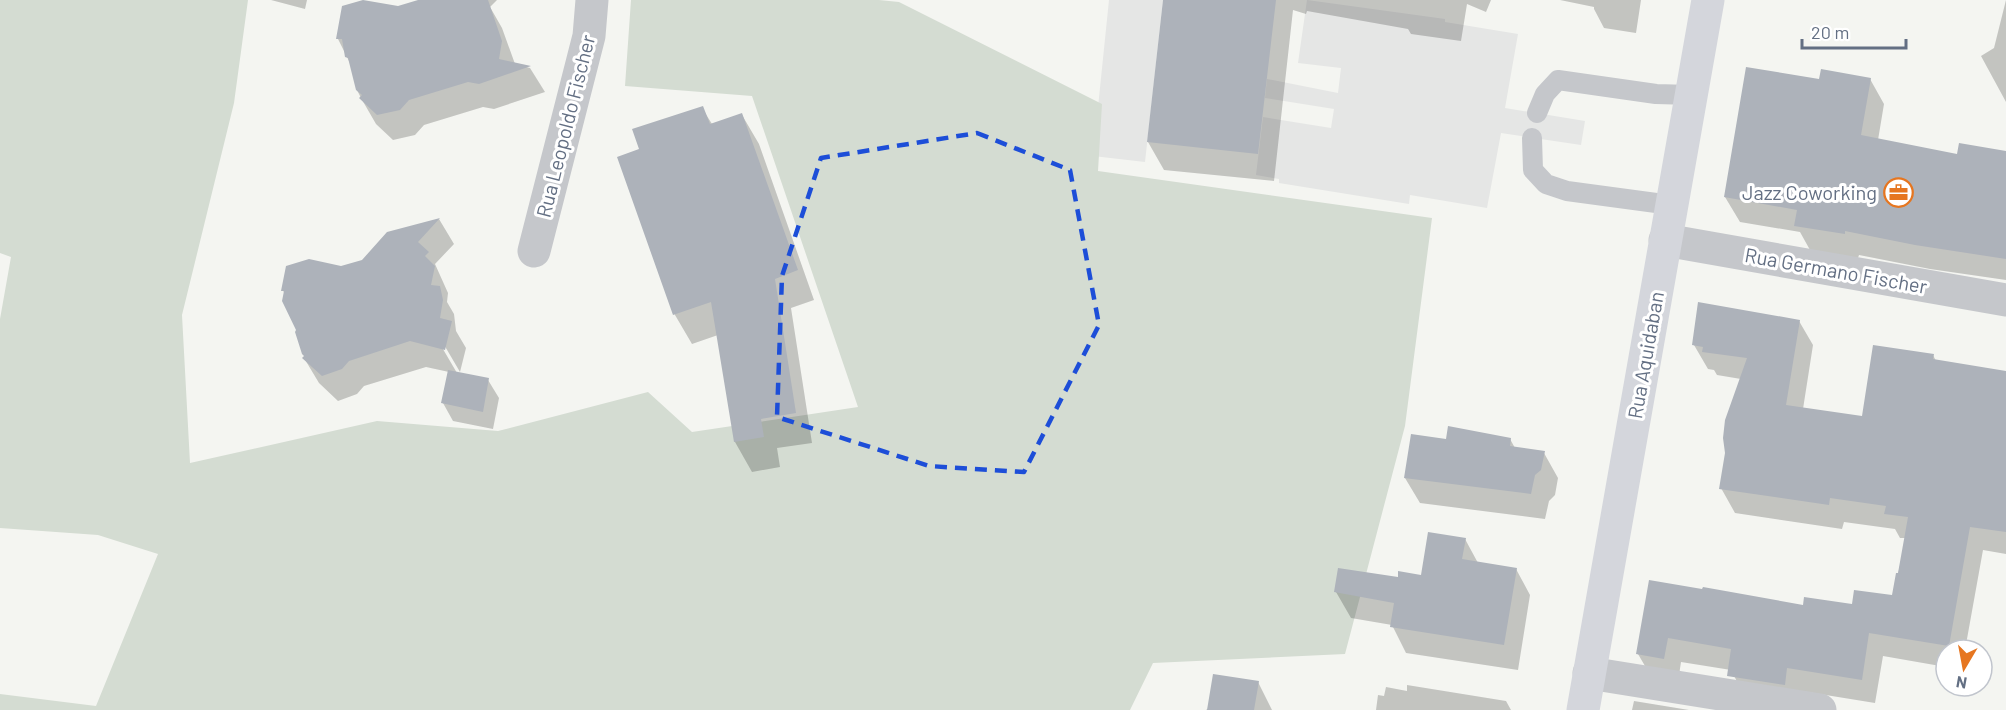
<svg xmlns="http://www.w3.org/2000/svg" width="2006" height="710" viewBox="0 0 2006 710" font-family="Barlow,sans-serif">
  <rect width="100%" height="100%" fill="#f4f5f1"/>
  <path fill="#e5e6e5" d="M 1109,0 L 1163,0 L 1145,162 L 1093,156 Z
    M 1307,0 L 1445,19 L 1445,22 L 1518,34 L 1505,108 L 1585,121 L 1581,145 L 1501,133 L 1487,208 L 1410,195 L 1409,204 L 1279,183 L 1279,179 L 1256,175 L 1263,117 L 1331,128 L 1334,109 L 1265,98 L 1267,79 L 1338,93 L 1341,68 L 1298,63 Z"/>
  <path fill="#d4dcd2" d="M 0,0 L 248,0 L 234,103 L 182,315 L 190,463 L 377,421 L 498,431 L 648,392 L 692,432 L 858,407 L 752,96 L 625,86 L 631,0 L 879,0 L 899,2 L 1102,104 L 1098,171 L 1432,218 L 1405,426 L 1345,654 L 1153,663 L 1130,710 L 0,710 L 0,694 L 96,706 L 158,554 L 98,535 L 0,528 L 0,319 L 11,257 L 0,253 Z"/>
  <path fill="#0003" d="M 271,0 L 307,0 L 305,9 Z
    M 421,0 L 497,0 L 490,7 L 502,28 L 515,64 L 530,68 L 545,92 L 494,109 L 483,107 L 424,125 L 415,135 L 393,140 L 376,124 L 361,98 L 357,90 L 351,65 L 338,39 L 398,7 Z
    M 1164,0 L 1491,0 L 1486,12 L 1467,4 L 1461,41 L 1411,34 L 1408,29 L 1307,11 L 1306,14 L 1293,10 L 1274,181 L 1164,170 L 1148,142 Z
    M 1560,0 L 1641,0 L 1636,33 L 1604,28 L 1594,9 L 1594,7 Z
    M 2006,0 L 2006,102 L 1981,56 L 1994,48 Z
    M 1870,79 L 1884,104 L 1878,140 L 1958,156 L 2006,152 L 2006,280 L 1930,269 L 1859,255 L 1858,258 L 1810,250 L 1800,232 L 1740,222 L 1725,197 L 1820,81 Z
    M 702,108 L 712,124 L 742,115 L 759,144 L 814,300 L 791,308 L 812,443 L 777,448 L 780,467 L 752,472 L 735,442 L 718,335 L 692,344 L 675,315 L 619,158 L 641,150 Z
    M 439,219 L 454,244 L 435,264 L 448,293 L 447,302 L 454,314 L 456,331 L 466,348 L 460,372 L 443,343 L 440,344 L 457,373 L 488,380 L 499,398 L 493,429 L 453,421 L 443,403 L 449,372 L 426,367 L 364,386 L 357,394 L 338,401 L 319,383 L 304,358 L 306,356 L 283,290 L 341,267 L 363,261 L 388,233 Z
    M 1799,321 L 1813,345 L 1803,409 L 1863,418 L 1933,355 L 1936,361 L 2006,372 L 2006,554 L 1983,550 L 1965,650 L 1946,650 L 1946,667 L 1883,656 L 1875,703 L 1801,691 L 1743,693 L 1731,670 L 1681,662 L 1678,682 L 1652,678 L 1638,654 L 1650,582 L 1804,606 L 1853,606 L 1893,597 L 1906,538 L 1900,538 L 1895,529 L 1844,522 L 1842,529 L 1735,513 L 1721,488 L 1741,379 L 1717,375 L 1714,370 L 1708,369 L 1694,345 Z
    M 1510,439 L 1515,448 L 1544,453 L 1558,478 L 1555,495 L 1549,501 L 1545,519 L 1420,503 L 1405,478 Z
    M 1465,539 L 1478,563 L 1516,569 L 1530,595 L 1518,670 L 1406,653 L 1392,625 L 1351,618 L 1336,592 L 1399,579 L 1422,577 Z
    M 1258,682 L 1272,710 L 1206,710 L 1209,708 Z
    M 1407,685 L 1506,701 L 1511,710 L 1376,710 L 1378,695 L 1384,696 L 1386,687 L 1407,691 Z
    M 1634,701 L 1689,710 L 1632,710 Z"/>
  <path fill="#adb2ba" d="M 363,0 L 398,6 L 418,0 L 488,0 L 502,41 L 499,59 L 531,66 L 479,84 L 468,82 L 409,100 L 400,110 L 377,115 L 359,98 L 362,95 L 356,90 L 348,58 L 345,57 L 342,39 L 336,39 L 342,6 Z
    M 1163,0 L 1276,0 L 1258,154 L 1147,142 Z
    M 1746,67 L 1819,79 L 1821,69 L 1871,78 L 1861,135 L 1957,154 L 1959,143 L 2006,151 L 2006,259 L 1915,245 L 1845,231 L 1845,234 L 1794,226 L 1797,210 L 1724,197 Z
    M 703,106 L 710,124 L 742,113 L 798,270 L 775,279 L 796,413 L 761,419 L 764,437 L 734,442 L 711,302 L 673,315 L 617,157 L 639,149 L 632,129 Z
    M 440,218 L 418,242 L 429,252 L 425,256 L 435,266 L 431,285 L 440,286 L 443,300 L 440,318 L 452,321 L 445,350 L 410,341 L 349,361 L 342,369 L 322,376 L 302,358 L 304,356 L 302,354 L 295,332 L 296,330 L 282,301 L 284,291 L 281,291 L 286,266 L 309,259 L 341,266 L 362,260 L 387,232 Z
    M 1698,302 L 1800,320 L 1786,405 L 1862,416 L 1873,345 L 1934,354 L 1933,359 L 2006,371 L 2006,532 L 1970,527 L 1949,646 L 1869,633 L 1862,680 L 1787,668 L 1785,685 L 1727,676 L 1731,649 L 1668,638 L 1664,659 L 1636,654 L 1649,580 L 1702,589 L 1703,587 L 1803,605 L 1804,597 L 1852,604 L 1854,590 L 1892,595 L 1896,573 L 1898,573 L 1908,517 L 1884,514 L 1886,506 L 1830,498 L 1829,505 L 1719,489 L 1725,453 L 1723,438 L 1725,420 L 1747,358 L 1702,352 L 1703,347 L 1692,345 Z
    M 448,370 L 489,378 L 483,412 L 441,403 Z
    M 1448,426 L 1511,438 L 1510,446 L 1545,451 L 1541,470 L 1535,475 L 1531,494 L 1404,478 L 1411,434 L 1446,439 Z
    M 1428,532 L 1466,538 L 1462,559 L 1517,568 L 1504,645 L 1390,627 L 1394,603 L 1334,592 L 1338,568 L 1398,577 L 1398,571 L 1421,575 Z
    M 1213,674 L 1259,681 L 1254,710 L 1207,710 Z"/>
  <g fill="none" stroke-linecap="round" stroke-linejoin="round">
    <path stroke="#c5c7cb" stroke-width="20" d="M 1537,113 L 1545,94 L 1558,80 L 1656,94 L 1691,95
      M 1532,138 L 1533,170 L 1546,184 L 1567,191 L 1671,205"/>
    <path stroke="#c5c7cb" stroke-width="33" d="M 1665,240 L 2006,300
      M 534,251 L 589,36 L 592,0
      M 1589,673 L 1820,710"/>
    <path stroke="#d4d6dc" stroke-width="33" d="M 1583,710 L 1708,0"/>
  </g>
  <path fill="none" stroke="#1d4ed8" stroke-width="4.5" stroke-dasharray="12 8" stroke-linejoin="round" d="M 977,133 L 1070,170 L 1099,325 L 1024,472 L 929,466 L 777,417 L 782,276 L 821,158 Z"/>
  <defs>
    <symbol id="office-ring" viewBox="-11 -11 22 22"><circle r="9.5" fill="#fff" stroke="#e67620" stroke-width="1.5"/><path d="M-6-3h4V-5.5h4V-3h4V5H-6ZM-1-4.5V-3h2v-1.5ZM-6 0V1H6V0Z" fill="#e67620"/></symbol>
  </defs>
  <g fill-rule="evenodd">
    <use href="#office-ring" x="1882" y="176" width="33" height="33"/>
  </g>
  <g text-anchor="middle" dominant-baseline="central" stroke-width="6" stroke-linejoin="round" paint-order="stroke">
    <g font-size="20" fill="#636f83" stroke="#fff">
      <text transform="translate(565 126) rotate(-76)">Rua Leopoldo Fischer</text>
      <text transform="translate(1836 270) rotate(10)">Rua Germano Fischer</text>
      <text transform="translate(1645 355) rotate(-80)">Rua Aquidaban</text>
    </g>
    <g font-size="20" fill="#636f83" stroke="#fff" text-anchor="end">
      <text x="1877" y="192">Jazz Coworking</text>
    </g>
  </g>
  <g transform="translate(1964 668) rotate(190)"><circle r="28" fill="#ffffff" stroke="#c1c5cd" stroke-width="1.5"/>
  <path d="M0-4.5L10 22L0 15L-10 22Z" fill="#e67620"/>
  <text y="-9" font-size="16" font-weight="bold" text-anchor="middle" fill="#636f83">N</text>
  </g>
  <path d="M1802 39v9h104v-9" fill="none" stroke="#636f83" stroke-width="3"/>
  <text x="1811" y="39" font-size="18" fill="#636f83" stroke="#ffffff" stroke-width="4.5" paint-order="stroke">20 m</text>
</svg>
